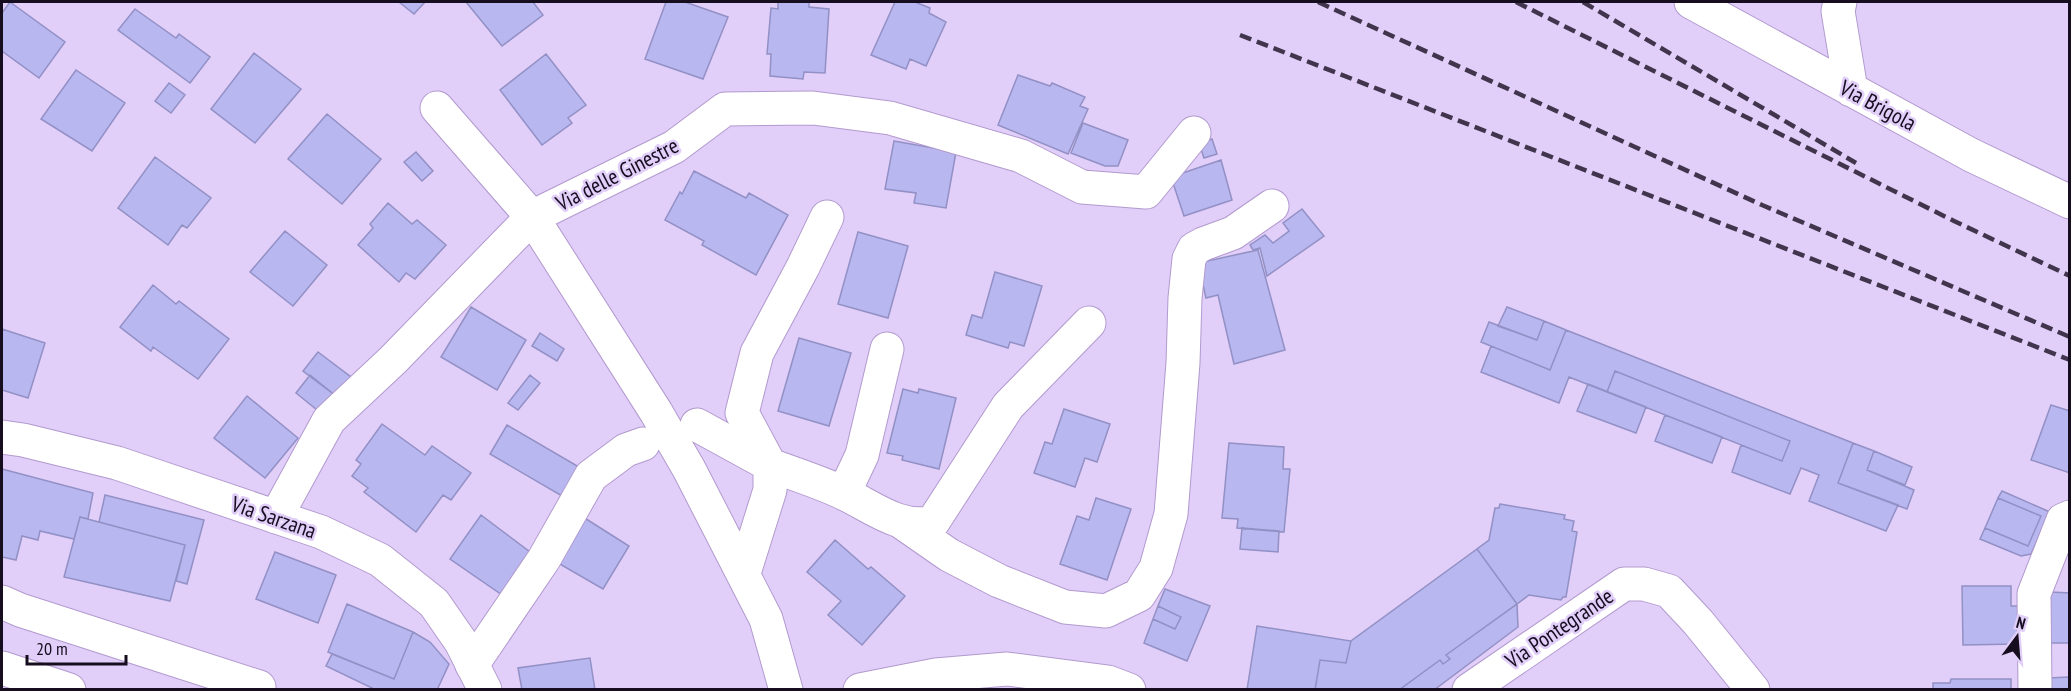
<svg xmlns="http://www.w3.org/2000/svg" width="2071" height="691" viewBox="0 0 2071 691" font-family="'PT Sans Narrow',sans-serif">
  <rect width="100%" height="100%" fill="#e1cef9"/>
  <path fill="#b8b7ef" stroke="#9290c5" stroke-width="1.5" d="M 10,2 L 65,42 L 39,78 L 2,51 L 2,13 Z
    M 399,2 L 425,2 L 414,14 Z
    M 466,2 L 533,2 L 543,15 L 502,46 Z
    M 666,2 L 685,2 L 728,17 L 703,79 L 645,59 Z
    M 778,2 L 809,2 L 809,7 L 829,9 L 825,73 L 804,72 L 803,79 L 770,76 L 771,54 L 767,54 L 771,8 L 778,9 Z
    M 895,2 L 915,2 L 930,8 L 929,13 L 946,22 L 926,66 L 910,59 L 906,69 L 871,55 Z
    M 135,9 L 176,38 L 179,34 L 210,57 L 190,83 L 118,30 Z
    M 254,53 L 301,89 L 255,143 L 211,109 Z
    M 546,54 L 586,105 L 568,118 L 572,123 L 542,145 L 500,90 Z
    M 76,70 L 125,103 L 92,151 L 41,119 Z
    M 1018,75 L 1050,86 L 1052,83 L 1085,97 L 1080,106 L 1088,109 L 1068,154 L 998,125 Z
    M 169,83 L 185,95 L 171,113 L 155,101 Z
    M 327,114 L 381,159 L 342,204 L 288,159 Z
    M 1083,123 L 1128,140 L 1118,166 L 1105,166 L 1071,153 Z
    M 1212,139 L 1217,154 L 1204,158 L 1199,143 Z
    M 894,141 L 956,152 L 946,208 L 914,203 L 916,193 L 885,189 Z
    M 416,152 L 433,171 L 422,181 L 404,162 Z
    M 155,157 L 211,198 L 187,228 L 182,225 L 168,245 L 118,208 Z
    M 1221,160 L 1232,200 L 1184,216 L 1171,177 Z
    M 694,171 L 746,198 L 749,193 L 788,215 L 756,275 L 702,245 L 704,241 L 665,220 L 680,192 L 682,194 Z
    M 388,203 L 412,224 L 417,220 L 446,245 L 415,279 L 406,273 L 399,282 L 358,245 L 373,228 L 370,224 Z
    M 1302,209 L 1324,236 L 1267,276 L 1260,248 L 1253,250 L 1250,245 L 1265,235 L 1273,243 L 1289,231 L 1283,223 Z
    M 285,231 L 327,265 L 293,306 L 250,272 Z
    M 858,232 L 908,246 L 888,318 L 838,304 Z
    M 1258,250 L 1285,350 L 1234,364 L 1218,295 L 1206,298 L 1198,263 Z
    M 995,272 L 1042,286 L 1024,346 L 1010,342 L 1008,348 L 966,335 L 972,315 L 982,318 Z
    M 153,285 L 176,304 L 179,301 L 229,339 L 198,379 L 153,347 L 151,351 L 120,327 Z
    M 471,307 L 526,340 L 497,390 L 441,357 Z
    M 1507,307 L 1544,321 L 1537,340 L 1498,326 Z
    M 1544,321 L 1566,330 L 1550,370 L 1481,342 L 1489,322 L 1537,340 Z
    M 2,329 L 45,343 L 28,398 L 2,390 Z
    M 1566,330 L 1853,443 L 1838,483 L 1898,505 L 1886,531 L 1809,501 L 1819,475 L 1801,468 L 1790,494 L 1732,472 L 1741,445 L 1782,461 L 1790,441 L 1615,371 L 1607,392 L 1569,377 L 1559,403 L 1481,372 L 1491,346 L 1550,370 Z
    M 540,333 L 564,349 L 557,361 L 532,346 Z
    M 799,338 L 851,353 L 829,426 L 778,411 Z
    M 318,352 L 351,377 L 336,396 L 303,371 Z
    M 1615,371 L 1790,441 L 1782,461 L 1607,392 Z
    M 310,375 L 336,396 L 322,414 L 296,393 Z
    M 530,375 L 540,383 L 518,410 L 508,403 Z
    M 1588,384 L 1646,407 L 1636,433 L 1577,411 Z
    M 903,389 L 918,393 L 919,389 L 956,398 L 939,469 L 902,460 L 903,456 L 887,453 Z
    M 247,396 L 298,438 L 265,478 L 214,438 Z
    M 2051,405 L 2070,411 L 2070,473 L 2031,460 Z
    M 1064,409 L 1110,424 L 1097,462 L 1085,458 L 1075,487 L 1034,473 L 1045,442 L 1052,444 Z
    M 1665,415 L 1722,437 L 1712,463 L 1655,441 Z
    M 382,424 L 425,455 L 432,446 L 471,473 L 451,500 L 443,495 L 416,532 L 364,492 L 368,488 L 352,476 L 361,464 L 356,460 Z
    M 507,425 L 579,467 L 562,496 L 490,454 Z
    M 1229,443 L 1284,447 L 1283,469 L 1290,469 L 1284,532 L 1237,528 L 1238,519 L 1222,518 Z
    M 1853,443 L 1874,451 L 1867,470 L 1914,490 L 1907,509 L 1838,483 Z
    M 1874,451 L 1912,467 L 1905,485 L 1867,470 Z
    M 2,469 L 93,493 L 88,519 L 80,517 L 74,539 L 40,531 L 38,540 L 22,536 L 16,560 L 2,557 Z
    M 2002,491 L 2050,512 L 2031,554 L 2021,556 L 1980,539 L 1985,528 L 2028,546 L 2041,516 L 1998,498 Z
    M 105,495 L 204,520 L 187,584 L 176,581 L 185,545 L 99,522 Z
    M 1096,498 L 1131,509 L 1107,580 L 1060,564 L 1077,516 L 1089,520 Z
    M 1998,498 L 2041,516 L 2028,546 L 1985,528 Z
    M 1500,504 L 1565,515 L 1564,519 L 1574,521 L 1572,531 L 1577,532 L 1566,597 L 1563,597 L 1561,600 L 1529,595 L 1517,604 L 1477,549 L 1489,540 L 1495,508 L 1499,508 Z
    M 481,515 L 534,555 L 505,597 L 450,559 Z
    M 80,517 L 185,545 L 170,601 L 64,577 Z
    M 583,517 L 629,546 L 603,589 L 558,563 Z
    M 1242,528 L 1279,531 L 1278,552 L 1240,549 Z
    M 835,540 L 868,569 L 871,567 L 905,596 L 862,645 L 828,615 L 841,601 L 807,572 Z
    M 1477,549 L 1517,604 L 1446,655 L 1450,659 L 1443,664 L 1440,660 L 1399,690 L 1315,690 L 1320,660 L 1346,663 L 1351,641 Z
    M 275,552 L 336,575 L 318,623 L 256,599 Z
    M 1962,586 L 2011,586 L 2011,606 L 2018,606 L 2017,644 L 1963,645 Z
    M 1165,589 L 1210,606 L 1187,661 L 1144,643 L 1153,619 L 1175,629 L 1181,617 L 1158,606 Z
    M 2050,592 L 2070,593 L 2070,643 L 2048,643 Z
    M 347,604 L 413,632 L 394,679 L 328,652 Z
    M 1517,604 L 1518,627 L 1434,690 L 1399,690 L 1440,660 L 1443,664 L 1450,659 L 1446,655 Z
    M 1158,606 L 1181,617 L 1175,629 L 1153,619 Z
    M 1257,626 L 1351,641 L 1346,663 L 1320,660 L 1315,690 L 1247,690 Z
    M 413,632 L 430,642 L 449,664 L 437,690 L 376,690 L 326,666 L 332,654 L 394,679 Z
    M 590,658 L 595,690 L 522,690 L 518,668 Z
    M 2070,677 L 2070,690 L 2048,690 L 2048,678 Z
    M 1951,679 L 2011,679 L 2011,690 L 1933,690 L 1933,683 L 1950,683 Z"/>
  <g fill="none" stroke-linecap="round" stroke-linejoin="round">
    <defs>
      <path id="minor" d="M 1691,2 L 1971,155 L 2070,202
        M 1840,2 L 1838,11 L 1851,90
        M 437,108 L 532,217 L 656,412 L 689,469 L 766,619 L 786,690
        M 697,425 L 770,465
        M 770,465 L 742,413 L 757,353 L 803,267 L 827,217
        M 844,493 L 862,455 L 887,349
        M 276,517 L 329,420 L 393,360 L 532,217 L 674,147 L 725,109 L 813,108 L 890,118 L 1021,156 L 1082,187 L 1146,192 L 1194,133
        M 900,521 L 949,555 L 999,581 L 1065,607 L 1106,611 L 1139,595 L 1156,568 L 1171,514 L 1183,363 L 1185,298 L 1189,259 L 1194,249 L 1203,244 L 1233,233 L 1272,206
        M 744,573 L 770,490 L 770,465 C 794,474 820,482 843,493 C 871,506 901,531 933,522 L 1008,406 L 1089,323
        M 2,602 L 20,610 L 259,687 L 258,690
        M 472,665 L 544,559 L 591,476 L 626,450 L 643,444
        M 2,668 L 69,690
        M 860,690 L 936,675 L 1007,669 L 1108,682 L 1129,690
        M 1469,690 L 1624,584 L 1644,584 L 1669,591 L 1698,622 L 1753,690
        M 2035,690 L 2034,594 L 2063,520 L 2070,517"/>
      <path id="major" d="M 2,437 L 23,440 L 117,463 L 321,532 L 380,560 L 434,603 L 461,642 L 485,690"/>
    </defs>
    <use href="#minor" stroke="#b29ace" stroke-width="35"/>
    <use href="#major" stroke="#b29ace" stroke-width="35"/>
    <use href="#minor" stroke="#fff" stroke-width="33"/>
    <use href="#major" stroke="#fff" stroke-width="33"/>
    <path stroke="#40354c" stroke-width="4.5" stroke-dasharray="12 6" stroke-linecap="butt" d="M 1318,2 L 1762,205 L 2070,337
      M 1516,2 L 1954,221 L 2070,276
      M 1583,2 L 1856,163
      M 1240,35 L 2070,360"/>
  </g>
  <g text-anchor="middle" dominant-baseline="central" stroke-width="5" stroke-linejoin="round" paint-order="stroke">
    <g font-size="22" fill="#160d1f" stroke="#e1cef9">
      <text transform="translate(1878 105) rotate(28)">Via Brigola</text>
      <text transform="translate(617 174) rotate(-27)">Via delle Ginestre</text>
      <text transform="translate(274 517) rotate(19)">Via Sarzana</text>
      <text transform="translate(1559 628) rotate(-34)">Via Pontegrande</text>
    </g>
  </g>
  <rect width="2071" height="691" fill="none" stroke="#160d1f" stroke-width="6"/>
  <g transform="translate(2017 637) rotate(16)" stroke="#e1cef9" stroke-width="4.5" paint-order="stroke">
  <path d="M0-4.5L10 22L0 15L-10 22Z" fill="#160d1f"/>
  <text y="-9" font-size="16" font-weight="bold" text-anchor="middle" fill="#160d1f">N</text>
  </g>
  <path d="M27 655v9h99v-9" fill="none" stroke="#160d1f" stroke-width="3"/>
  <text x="36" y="655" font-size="18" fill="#160d1f" stroke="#e1cef9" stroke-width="4.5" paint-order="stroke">20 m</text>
</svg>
